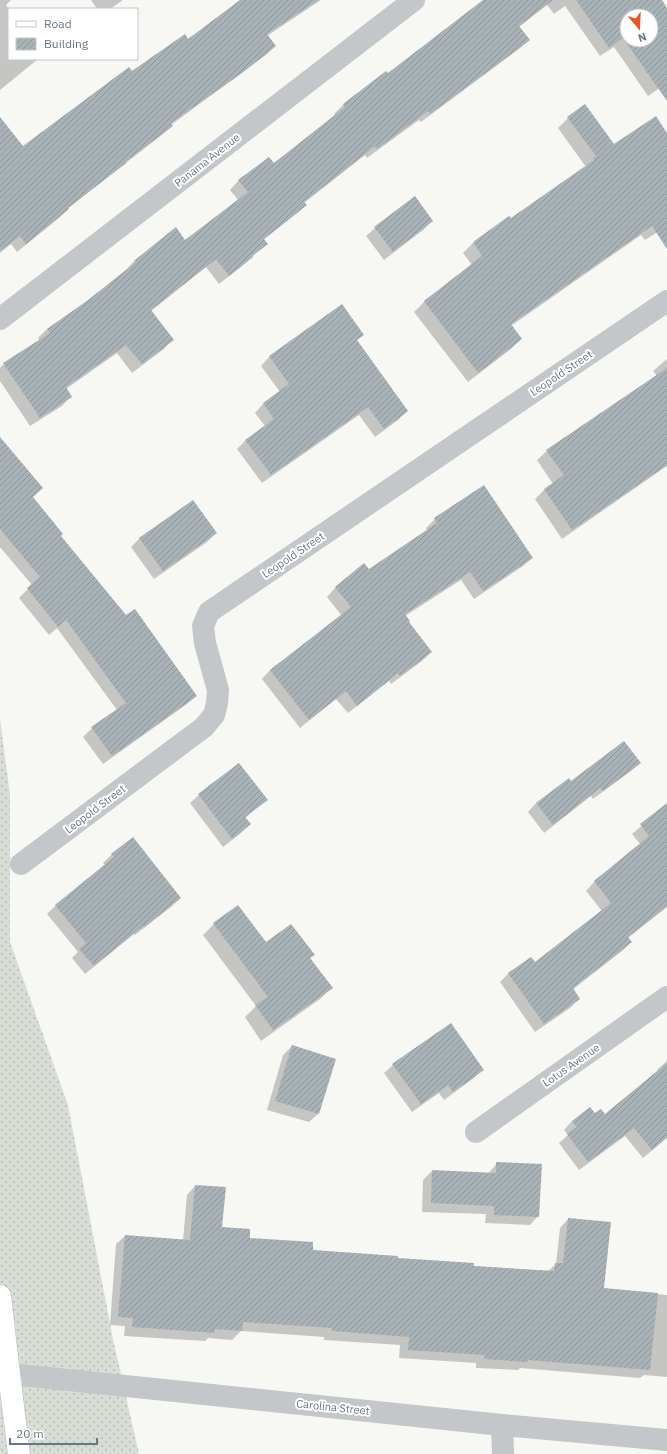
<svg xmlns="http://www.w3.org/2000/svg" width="667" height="1454" viewBox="0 0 667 1454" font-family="'IBM Plex Sans',sans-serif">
  <defs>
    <pattern id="grass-dots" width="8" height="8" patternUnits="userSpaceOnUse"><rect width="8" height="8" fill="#d8ded5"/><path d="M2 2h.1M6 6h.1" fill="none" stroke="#b3b9b2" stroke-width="1.8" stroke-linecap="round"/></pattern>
    <pattern id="building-hatch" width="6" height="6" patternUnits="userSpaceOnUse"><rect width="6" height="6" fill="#a9b2b7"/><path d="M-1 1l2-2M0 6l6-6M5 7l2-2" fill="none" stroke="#8d969a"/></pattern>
  </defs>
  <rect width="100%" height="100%" fill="#f7f7f4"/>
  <path fill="url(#grass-dots)" d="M 0,719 L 10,795 L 10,942 L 68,1105 L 113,1339 L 139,1454 L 0,1454 Z"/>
  <path fill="#0003" fill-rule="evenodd" d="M 0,0 L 11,0 L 6,5 L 9,9 L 9,59 L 38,59 L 0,90 Z
    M 91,0 L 123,0 L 110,9 L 97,9 Z
    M 240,0 L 321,0 L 267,36 L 275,46 L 267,54 L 171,125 L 172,126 L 163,134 L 67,209 L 59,218 L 17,252 L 11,244 L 0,253 L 0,118 L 23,147 L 132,72 L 188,40 L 241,1 Z
    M 486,0 L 660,0 L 667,10 L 667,83 L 648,96 L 614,47 L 600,56 L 565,6 L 554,14 L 547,5 L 519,27 L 529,40 L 519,49 L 421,122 L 419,120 L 367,158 L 365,155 L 304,203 L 305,205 L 296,214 L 263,240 L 266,244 L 242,266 L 219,284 L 206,267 L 151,311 L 173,339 L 164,349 L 132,373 L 117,353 L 66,389 L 71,396 L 62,406 L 30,426 L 0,381 L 0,368 L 4,364 L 40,341 L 38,338 L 47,329 L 88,301 L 127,271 L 126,270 L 135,260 L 185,241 L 238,200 L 230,190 L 239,180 L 274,165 L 336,116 L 334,114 L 343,105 L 386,73 L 388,75 ZM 627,16 L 651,16 L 651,40 L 627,40 Z
    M 568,118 L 614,146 L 667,135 L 667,226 L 645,240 L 641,235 L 511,326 L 521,339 L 511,349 L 468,382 L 414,312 L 424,302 L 472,265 L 463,253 L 473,243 L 509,218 L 511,220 L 586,167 L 558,128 Z
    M 432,221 L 423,230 L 384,260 L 366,236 L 375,228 Z
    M 342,306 L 362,335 L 356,341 L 407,411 L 398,420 L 375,437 L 359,415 L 262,483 L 237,449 L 246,440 L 265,426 L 255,413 L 263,404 L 280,392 L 261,366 L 269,357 Z
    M 667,359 L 667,466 L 562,539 L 535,499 L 544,490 L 553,484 L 537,460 L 547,451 L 657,376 L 653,371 Z
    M 0,457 L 60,536 L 126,616 L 196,696 L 187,704 L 103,764 L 83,737 L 92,728 L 117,710 L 57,628 L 49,635 L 19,598 L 32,585 L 0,547 Z
    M 435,519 L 532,558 L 523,566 L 474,599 L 461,580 L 405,616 L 408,622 L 431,652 L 422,661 L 391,684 L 389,681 L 348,713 L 336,699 L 300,728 L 262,679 L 270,670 L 342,616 L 327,597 L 335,588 L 364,565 L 369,570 L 428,531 L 426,528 Z
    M 216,533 L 207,542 L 154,579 L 131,547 L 140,538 Z
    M 640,763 L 631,771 L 593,799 L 591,796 L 544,833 L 528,812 L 536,803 L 570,782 Z
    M 199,795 L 266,800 L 245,818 L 250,824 L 241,833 L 223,847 L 190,803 Z
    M 667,804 L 667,907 L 628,938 L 631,942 L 622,951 L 572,990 L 579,999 L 570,1008 L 535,1032 L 500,982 L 509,973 L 535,963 L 602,911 L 586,891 L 594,882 L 640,844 L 632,834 Z
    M 112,854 L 180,898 L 171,907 L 135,935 L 134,934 L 85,974 L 72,958 L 78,952 L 47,914 L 56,905 L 105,865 L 103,863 Z
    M 214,924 L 266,944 L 310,958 L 331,988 L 320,999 L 261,1041 L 245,1017 L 256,1006 L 203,935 Z
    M 292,1046 L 318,1114 L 309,1122 L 267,1110 L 283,1055 Z
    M 667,1061 L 667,1138 L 643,1158 L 625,1136 L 579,1170 L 559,1143 L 568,1135 L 564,1130 L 572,1121 L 594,1115 L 605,1116 L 659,1071 L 657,1070 Z
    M 393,1065 L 483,1069 L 474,1078 L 444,1100 L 439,1093 L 412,1112 L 384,1073 Z
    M 497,1163 L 538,1216 L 530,1225 L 485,1223 L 486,1214 L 422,1212 L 423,1180 L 432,1171 L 488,1174 Z
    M 195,1186 L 221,1228 L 248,1239 L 312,1251 L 473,1266 L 548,1271 L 556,1264 L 560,1228 L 568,1219 L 603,1289 L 667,1295 L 667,1377 L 644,1375 L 640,1378 L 520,1368 L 518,1370 L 476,1368 L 476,1363 L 399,1358 L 400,1345 L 324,1340 L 324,1337 L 241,1331 L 232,1340 L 208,1338 L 205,1341 L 124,1336 L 125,1326 L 110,1325 L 116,1244 L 125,1236 L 183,1240 L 187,1195 Z"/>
  <path fill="url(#building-hatch)" fill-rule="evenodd" d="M 240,0 L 318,0 L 267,34 L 276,46 L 242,73 L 171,123 L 173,126 L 125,162 L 126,163 L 68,208 L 69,209 L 26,244 L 20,236 L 0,251 L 0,117 L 23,146 L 129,67 L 132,71 L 185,34 L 188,39 Z
    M 483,0 L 553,0 L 519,26 L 530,40 L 430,114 L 428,111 L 377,149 L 375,146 L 304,202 L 307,205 L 264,239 L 268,244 L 252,256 L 253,257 L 229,276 L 216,259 L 151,310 L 174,340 L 142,364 L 126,345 L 66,387 L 72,397 L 40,418 L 3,363 L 50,333 L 47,329 L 88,300 L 136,262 L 135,260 L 176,227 L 185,240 L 248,192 L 238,180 L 269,157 L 274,163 L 345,107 L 343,104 L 386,71 L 388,73 Z
    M 576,0 L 662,0 L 667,8 L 667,101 L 623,38 L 609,48 ZM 627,16 L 651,16 L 651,40 L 627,40 Z
    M 585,104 L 614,144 L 656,116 L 667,133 L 667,249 L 652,226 L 511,324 L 522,339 L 478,373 L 424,301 L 482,256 L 473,242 L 509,216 L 511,218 L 594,160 L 593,158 L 596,156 L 567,117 Z
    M 415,196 L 433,221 L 393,252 L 374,227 Z
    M 342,304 L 364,335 L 357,340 L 408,411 L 384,429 L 368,407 L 271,475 L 245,440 L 274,419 L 263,403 L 289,384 L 269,356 Z
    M 667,368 L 667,465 L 572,530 L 544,489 L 564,475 L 546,450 Z
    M 0,437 L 43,488 L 33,497 L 63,534 L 61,536 L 126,615 L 135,609 L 197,696 L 112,756 L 91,727 L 126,703 L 66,620 L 58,627 L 27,588 L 40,577 L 0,529 Z
    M 484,485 L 533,558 L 483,591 L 470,572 L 405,614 L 410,621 L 409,622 L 432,652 L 400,676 L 398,673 L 357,706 L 346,691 L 309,720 L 270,670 L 351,607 L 335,587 L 364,563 L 369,569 L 437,523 L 434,518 Z
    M 193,500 L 217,533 L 163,571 L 139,538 Z
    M 624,741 L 641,763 L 603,791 L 600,788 L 553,825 L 536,803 L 569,778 L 571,781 Z
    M 239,763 L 268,800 L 245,817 L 251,824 L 232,839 L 198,794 Z
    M 667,803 L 667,906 L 628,937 L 632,942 L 573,988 L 580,999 L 544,1024 L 508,973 L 531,957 L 535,962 L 611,903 L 594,881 L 649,836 L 640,824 Z
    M 133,837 L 181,898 L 144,927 L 143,926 L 94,966 L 79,949 L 86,943 L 55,905 L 114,857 L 111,854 Z
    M 238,905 L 266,942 L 291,924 L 315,955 L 310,958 L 333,988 L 273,1030 L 255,1005 L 268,997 L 213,923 Z
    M 451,1023 L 484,1070 L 453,1092 L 448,1085 L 421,1104 L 392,1064 Z
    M 292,1045 L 336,1059 L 319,1114 L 275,1101 Z
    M 667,1063 L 667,1137 L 652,1150 L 634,1128 L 588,1162 L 567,1134 L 577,1127 L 572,1121 L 590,1107 L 595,1113 L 601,1109 L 605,1114 Z
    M 496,1162 L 542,1164 L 539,1217 L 494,1215 L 494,1206 L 431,1203 L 432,1170 L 496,1173 Z
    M 195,1185 L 226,1187 L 222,1227 L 250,1229 L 250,1238 L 313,1242 L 313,1250 L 398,1256 L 398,1258 L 474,1263 L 474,1266 L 554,1271 L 555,1263 L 563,1263 L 568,1218 L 611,1222 L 604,1288 L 658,1293 L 650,1370 L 528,1360 L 528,1362 L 484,1359 L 485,1355 L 408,1350 L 409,1337 L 332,1331 L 332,1328 L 243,1322 L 242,1331 L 215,1329 L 215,1333 L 132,1327 L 133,1318 L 118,1317 L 125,1235 L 190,1240 Z"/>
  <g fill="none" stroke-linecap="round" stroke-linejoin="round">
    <defs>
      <path id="secondary" d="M 9,1374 L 19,1454"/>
      <path id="motorway" d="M 0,1296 L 9,1374"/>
    </defs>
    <use href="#secondary" stroke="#b5babf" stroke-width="23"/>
    <use href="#motorway" stroke="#b6b9bc" stroke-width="23"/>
    <path stroke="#c3c7ca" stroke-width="22" d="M 0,319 L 414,0
      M 21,864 L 204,727 L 214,715 L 217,703 L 218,690 L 205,643 L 203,626 L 209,612 L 667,301
      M 476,1132 L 667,997
      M 502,1425 L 503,1454"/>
    <path stroke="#c3c7ca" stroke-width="22" d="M 0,1373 L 502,1425 L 667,1440"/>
    <use href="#secondary" stroke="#fff" stroke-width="22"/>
    <use href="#motorway" stroke="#fff" stroke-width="22"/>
  </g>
  <g text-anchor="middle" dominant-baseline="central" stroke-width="4" stroke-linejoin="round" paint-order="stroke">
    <g font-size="11" fill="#667785" stroke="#fff">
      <text transform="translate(207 160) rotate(-38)">Panama Avenue</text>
      <text transform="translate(561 373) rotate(-34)">Leopold Street</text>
      <text transform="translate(293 555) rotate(-34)">Leopold Street</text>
      <text transform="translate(95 809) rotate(-37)">Leopold Street</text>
      <text transform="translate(571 1065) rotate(-35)">Lotus Avenue</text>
      <text transform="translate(333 1407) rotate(6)">Carolina Street</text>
    </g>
  </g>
  <rect x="8" y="8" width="130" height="52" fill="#ffffff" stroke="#c2c9ce"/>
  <rect x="16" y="21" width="20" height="6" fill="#ffffff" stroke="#c2c9ce"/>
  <text x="44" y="28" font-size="12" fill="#667785">Road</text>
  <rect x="16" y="38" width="20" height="12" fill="url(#building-hatch)" stroke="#c2c9ce"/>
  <text x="44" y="48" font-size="12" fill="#667785">Building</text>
  <g transform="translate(639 28) rotate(161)"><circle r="19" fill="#ffffff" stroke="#c2c9ce"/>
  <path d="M0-3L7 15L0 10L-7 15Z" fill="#e0572b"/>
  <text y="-6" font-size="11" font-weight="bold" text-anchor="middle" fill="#667785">N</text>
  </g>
  <path d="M10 1438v6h87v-6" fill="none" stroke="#667785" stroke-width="2"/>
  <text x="16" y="1438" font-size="12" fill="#667785" stroke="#ffffff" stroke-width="3" paint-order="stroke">20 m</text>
</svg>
